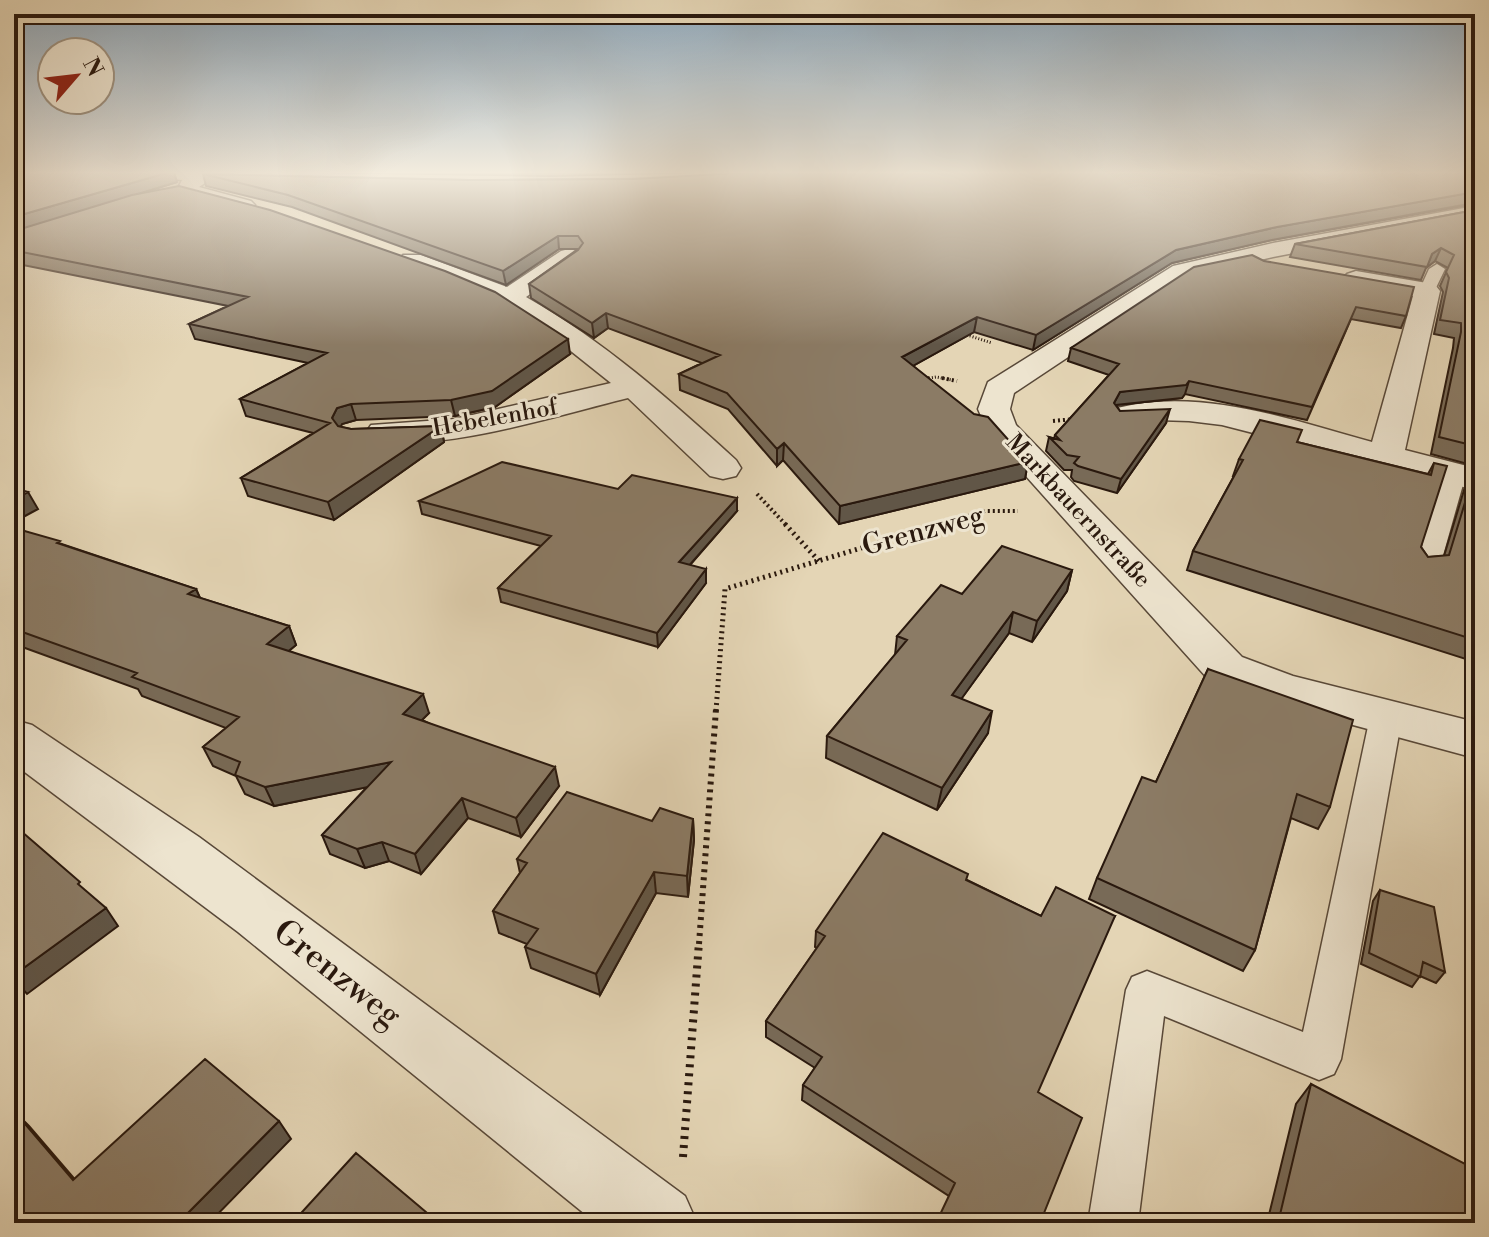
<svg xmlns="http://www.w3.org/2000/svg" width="1489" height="1237" viewBox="0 0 1489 1237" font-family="'Libre Bodoni',serif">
  <rect width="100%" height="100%" fill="#e4d5b5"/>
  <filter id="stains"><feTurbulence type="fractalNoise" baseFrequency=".0025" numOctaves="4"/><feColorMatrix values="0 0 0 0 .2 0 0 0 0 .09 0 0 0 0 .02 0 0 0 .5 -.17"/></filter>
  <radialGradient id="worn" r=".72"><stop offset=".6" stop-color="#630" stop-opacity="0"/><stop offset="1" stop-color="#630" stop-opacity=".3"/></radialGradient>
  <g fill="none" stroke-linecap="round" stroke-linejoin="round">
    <defs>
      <path id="service" d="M 1437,264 L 1445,269 L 1433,294 L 1421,294 L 1419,291 L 1429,269 Z
        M 1455,467 L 1463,469 L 1466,474 L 1440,566 L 1436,572 L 1418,572 L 1414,566 L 1444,474 L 1447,469 Z
        M 1386,706 L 1397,709 L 1402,717 L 1341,1059 L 1334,1074 L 1319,1080 L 1164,1016 L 1138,1223 L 1088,1223 L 1126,990 L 1132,977 L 1147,971 L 1303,1032 L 1370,717 L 1375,709 Z"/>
      <path id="minor" d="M 198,172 L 215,172 L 217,175 L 199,187 L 251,201 L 255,205 L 244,211 L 180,194 L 177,190 L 182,180 Z
        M 1475,206 L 1475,218 L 1273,257 L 1190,276 L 1014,393 L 1010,409 L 1016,425 L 1242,657 L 1293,676 L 1475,722 L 1475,758 L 1264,701 L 1208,679 L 989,435 L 978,409 L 988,382 L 1173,266 L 1273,243 Z
        M 569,249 L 577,251 L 581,256 L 577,261 L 526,297 C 604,341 670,400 736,460 L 741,468 L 736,476 L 723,479 L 710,476 L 628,398 C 562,414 435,455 371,439 L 366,432 L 371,425 L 455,419 L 611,383 L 557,340 L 500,304 L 403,265 L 400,260 L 403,255 L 421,255 L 507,287 L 561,251 Z
        M 1356,271 L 1427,283 L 1436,286 L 1440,291 L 1405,450 L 1475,468 L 1475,490 L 1222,425 L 1189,421 L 1157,420 L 1129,425 L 1117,422 L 1113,415 L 1117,408 C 1202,387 1291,420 1372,442 L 1413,296 L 1347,284 L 1343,279 L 1347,274 Z
        M 14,720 L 32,725 L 199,837 L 685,1196 L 697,1223 L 596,1223 L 238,932 L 14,764 Z"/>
      <path id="secondary" d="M 135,172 L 259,172 L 270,174 L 273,178 L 263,184 L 145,178 Z"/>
    </defs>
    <use href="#service" stroke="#584838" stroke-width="3"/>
    <use href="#minor" stroke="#584838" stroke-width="3"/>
    <use href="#secondary" stroke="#2a190e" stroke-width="3"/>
    <path stroke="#2a190e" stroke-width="3" stroke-dasharray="1 2" stroke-linecap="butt" d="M 964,334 L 992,343
      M 923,379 L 936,377 L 952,380"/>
    <path stroke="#2a190e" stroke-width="4" stroke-dasharray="2 3" stroke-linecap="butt" d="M 942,378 L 957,381
      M 923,379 L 929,378
      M 1053,421 L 1075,419
      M 757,494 L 787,526
      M 935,526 L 985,511 L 1018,511"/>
    <path stroke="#2a190e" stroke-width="5" stroke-dasharray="2 4" stroke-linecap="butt" d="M 785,524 L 819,561
      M 716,711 L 725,589 L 941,524"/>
    <path stroke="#2a190e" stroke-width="6" stroke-dasharray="3 5" stroke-linecap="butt" d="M 699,944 L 716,709"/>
    <path stroke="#2a190e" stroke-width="8" stroke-dasharray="3 6" stroke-linecap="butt" d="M 683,1157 L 699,942"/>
    <use href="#service" fill="#ede4cf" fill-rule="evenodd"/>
    <use href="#minor" fill="#ede4cf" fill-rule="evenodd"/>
    <use href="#secondary" fill="#ede4cf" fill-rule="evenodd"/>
  </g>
  <path fill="#786a57" stroke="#2a190e" stroke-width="2" d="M 14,172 L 177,182 L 142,193 L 570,354 L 495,407 L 455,416 L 356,420 L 342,424 L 340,427 L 351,429 L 441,426 L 444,442 L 334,520 L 248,496 L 241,478 L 313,433 L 246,416 L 240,399 L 308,363 L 195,339 L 189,324 L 228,306 L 23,265 L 14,268 Z
    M 310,172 L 699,172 L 551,176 Z
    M 1475,172 L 1475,204 L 1272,240 L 1172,263 L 1033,350 L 974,332 L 913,366 L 1028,462 L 1025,479 L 839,524 L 783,460 L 777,466 L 728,409 L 680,390 L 679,374 L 702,363 L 608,328 L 594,338 L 531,298 L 529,284 L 578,249 L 559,249 L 506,285 L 292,207 L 206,186 L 203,174 L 469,180 Z
    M 1475,210 L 1475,466 L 1431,454 L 1453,348 L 1454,338 L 1434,334 L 1443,292 L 1440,286 L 1448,268 L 1435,261 L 1426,268 L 1421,280 L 1290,257 L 1295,244 Z
    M 1264,261 L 1406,316 L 1401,328 L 1351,319 L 1307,420 L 1185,394 L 1182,398 L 1116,405 L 1120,411 L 1166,423 L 1117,493 L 1074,481 L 1071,477 L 1072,470 L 1064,470 L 1046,451 L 1049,437 L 1054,439 L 1055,435 L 1109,375 L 1068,361 L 1071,348 Z
    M 1297,442 L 1428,474 L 1434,463 L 1421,547 L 1428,557 L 1444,556 L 1464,490 L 1474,473 L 1475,473 L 1475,662 L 1187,570 L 1193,551 L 1234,476 L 1233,476 L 1239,459 Z
    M 618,489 L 737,511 L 690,565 L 706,583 L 658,647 L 501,602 L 498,588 L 541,546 L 422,514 L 419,501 Z
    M 14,528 L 196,589 L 200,598 L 289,626 L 296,645 L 289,651 L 429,713 L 422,720 L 559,786 L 521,837 L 468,818 L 421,874 L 389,861 L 365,868 L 330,854 L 322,835 L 367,787 L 274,806 L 245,794 L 236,776 L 213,766 L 203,747 L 226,728 L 142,696 L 138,689 L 14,644 Z
    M 1072,570 L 1067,591 L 1032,642 L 1009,633 L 961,699 L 988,733 L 937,810 L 826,758 L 827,736 L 895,655 L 897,636 L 962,594 Z
    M 1208,669 L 1330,807 L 1318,829 L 1291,818 L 1255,950 L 1243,971 L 1089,899 L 1097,878 L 1156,782 Z
    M 693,819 L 694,840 L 688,897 L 656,893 L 600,995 L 531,968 L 525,947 L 527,944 L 499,933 L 493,911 L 520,873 L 517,859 L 652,821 Z
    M 967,880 L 1041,916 L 1115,916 L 949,1196 L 802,1100 L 803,1085 L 815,1068 L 766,1037 L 766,1021 L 817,948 L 815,947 L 816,931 Z
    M 1380,890 L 1445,972 L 1436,983 L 1420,976 L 1412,987 L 1361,964 L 1373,901 Z
    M 1311,1084 L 1475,1223 L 1267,1223 L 1296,1104 Z"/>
  <path fill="#615647" stroke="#2a190e" stroke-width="2" d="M 170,172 L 174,172 L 177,182 L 14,232 L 14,217 Z
    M 1475,192 L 1474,203 L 1272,240 L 1172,263 L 1033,350 L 1036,335 L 1176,250 L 1277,227 Z
    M 558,236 L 559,249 L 506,285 L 503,271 Z
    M 1441,248 L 1435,261 L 1426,268 L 1432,254 Z
    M 17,251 L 23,265 L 14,268 L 14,252 Z
    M 606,313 L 608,328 L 594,338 L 592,323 Z
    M 977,317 L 974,332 L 900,373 L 902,357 Z
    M 568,339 L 570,354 L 495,407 L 455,416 L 451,400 Z
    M 1189,381 L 1185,394 L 1182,398 L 1116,405 L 1110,416 L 1114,403 L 1120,392 Z
    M 351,404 L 356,420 L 342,424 L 337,435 L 332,418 L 337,408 Z
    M 1170,409 L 1166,423 L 1117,493 L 1121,479 Z
    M 441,426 L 444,442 L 334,520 L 328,502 Z
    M 784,443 L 783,460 L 777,466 L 777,449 Z
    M 1028,462 L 1025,479 L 839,524 L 840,506 Z
    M 28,492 L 38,509 L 14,522 L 14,499 Z
    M 737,498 L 737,511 L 680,576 L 679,562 Z
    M 706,569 L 706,583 L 658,647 L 657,633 Z
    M 1072,570 L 1067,591 L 1032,642 L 1037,621 Z
    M 196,589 L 204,607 L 188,594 Z
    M 1013,612 L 1009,633 L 949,716 L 952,695 Z
    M 289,626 L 296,645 L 275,662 L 267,644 Z
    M 423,694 L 429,713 L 409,733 L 403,714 Z
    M 992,711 L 988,733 L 937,810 L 942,788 Z
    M 391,762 L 398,781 L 274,806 L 265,787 Z
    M 555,767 L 559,786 L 521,837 L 516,818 Z
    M 462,798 L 468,818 L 421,874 L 415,854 Z
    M 693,819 L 694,840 L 688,897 L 687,876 Z
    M 382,842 L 389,861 L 365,868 L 357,849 Z
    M 654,872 L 656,893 L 600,995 L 596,974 Z
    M 106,908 L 118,926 L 27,994 L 14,979 L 14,975 Z
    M 14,1111 L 29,1126 L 90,1197 L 73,1180 Z
    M 279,1121 L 291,1139 L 209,1223 L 178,1223 Z"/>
  <path fill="#8b7b65" stroke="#2a190e" stroke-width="2" d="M 14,172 L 170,172 L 14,217 Z
    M 755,172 L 1475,172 L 1475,192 L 1277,227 L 1176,250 L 1036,335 L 977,317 L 902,357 L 974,414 L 988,417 L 1028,462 L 840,506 L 784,443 L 777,449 L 727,393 L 679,374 L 720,355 L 606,313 L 592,323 L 529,284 L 578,250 L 583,243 L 578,236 L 558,236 L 503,271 L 288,195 L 203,174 L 469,180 L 633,179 Z
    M 179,186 L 270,210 L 445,271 L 495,292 L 568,339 L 492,391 L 451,400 L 351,404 L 337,408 L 332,418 L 338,426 L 351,429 L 441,426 L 328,502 L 241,478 L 330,423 L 240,399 L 327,353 L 189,324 L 248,297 L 17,251 L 14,252 L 14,231 L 132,195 Z
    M 1475,210 L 1475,446 L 1439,437 L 1461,332 L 1461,323 L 1440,320 L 1449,278 L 1446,272 L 1454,255 L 1441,248 L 1432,254 L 1427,267 L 1295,244 Z
    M 1252,255 L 1264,261 L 1414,287 L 1406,316 L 1356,307 L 1312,407 L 1189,381 L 1186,385 L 1120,392 L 1114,403 L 1120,411 L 1170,409 L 1121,479 L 1078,466 L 1074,463 L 1079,457 L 1067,455 L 1049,437 L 1060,440 L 1055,435 L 1119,364 L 1071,348 L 1194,267 Z
    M 1260,420 L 1302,430 L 1297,442 L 1431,475 L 1434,463 L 1447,466 L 1421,547 L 1428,557 L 1449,555 L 1474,473 L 1475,473 L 1475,640 L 1193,551 L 1243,460 L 1239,459 Z
    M 502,462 L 618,489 L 632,475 L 737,498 L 679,562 L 706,569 L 657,633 L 498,588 L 551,536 L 419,501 Z
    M 14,488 L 28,492 L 14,499 Z
    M 14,528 L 60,541 L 57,543 L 196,589 L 188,594 L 289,626 L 267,644 L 423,694 L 403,714 L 555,767 L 516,818 L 462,798 L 415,854 L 382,842 L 357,849 L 322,835 L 391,762 L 265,787 L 235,775 L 240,762 L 203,747 L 239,717 L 132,677 L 137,673 L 14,629 Z
    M 1002,546 L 1072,570 L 1037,621 L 1013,612 L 952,695 L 992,711 L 942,788 L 827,736 L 907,640 L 897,636 L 941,585 L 962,594 Z
    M 1208,669 L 1353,720 L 1330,807 L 1297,794 L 1255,950 L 1097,878 L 1142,777 L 1156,782 Z
    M 567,792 L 652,821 L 660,808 L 693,819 L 687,876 L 654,872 L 596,974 L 525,947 L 538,929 L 493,911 L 527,863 L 517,859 Z
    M 14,825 L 80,882 L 78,884 L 106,908 L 14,975 Z
    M 883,833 L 968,874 L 966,880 L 1041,916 L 1056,887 L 1115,916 L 1038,1092 L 1082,1118 L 1040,1223 L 936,1223 L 955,1183 L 803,1085 L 822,1057 L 766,1021 L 825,936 L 816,931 Z
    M 1380,890 L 1434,907 L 1445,972 L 1423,962 L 1420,977 L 1369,953 Z
    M 205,1059 L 279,1121 L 178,1223 L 14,1223 L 14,1111 L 73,1180 Z
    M 1311,1084 L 1475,1169 L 1475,1223 L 1278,1223 Z
    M 356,1153 L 439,1223 L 292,1223 Z"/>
  <linearGradient id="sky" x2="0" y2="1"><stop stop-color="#8da8bd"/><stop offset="0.5" stop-color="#f3ecde"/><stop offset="1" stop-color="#f3ecde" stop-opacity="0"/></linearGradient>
  <rect width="1489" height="345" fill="url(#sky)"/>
  <g text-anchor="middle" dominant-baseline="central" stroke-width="6" stroke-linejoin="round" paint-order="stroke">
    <g font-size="24" fill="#2a190e" stroke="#ede4cf">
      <text transform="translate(495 418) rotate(-10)">Hebelenhof</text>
      <text transform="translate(1078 511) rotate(47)">Markbauernstraße</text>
    </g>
    <g font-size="28" fill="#2a190e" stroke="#ede4cf">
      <text transform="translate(923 531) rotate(-15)">Grenzweg</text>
    </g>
    <g font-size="34" fill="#2a190e" stroke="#ede4cf">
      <text transform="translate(337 974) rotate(38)">Grenzweg</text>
    </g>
  </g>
  <rect width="1489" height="1237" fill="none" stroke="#e4d5b5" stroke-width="48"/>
  <rect x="16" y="16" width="1457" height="1205" fill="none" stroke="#2a190e" stroke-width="4"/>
  <rect x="24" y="24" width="1441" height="1189" fill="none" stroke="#2a190e" stroke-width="2"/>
  <g transform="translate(76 76) rotate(62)"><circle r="38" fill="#ede4cf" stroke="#9f9382" stroke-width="2"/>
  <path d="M0-6L14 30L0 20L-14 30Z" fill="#8f2418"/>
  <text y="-12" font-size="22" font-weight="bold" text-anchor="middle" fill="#2a190e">N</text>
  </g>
  <rect width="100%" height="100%" filter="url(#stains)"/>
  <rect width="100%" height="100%" fill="url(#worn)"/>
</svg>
